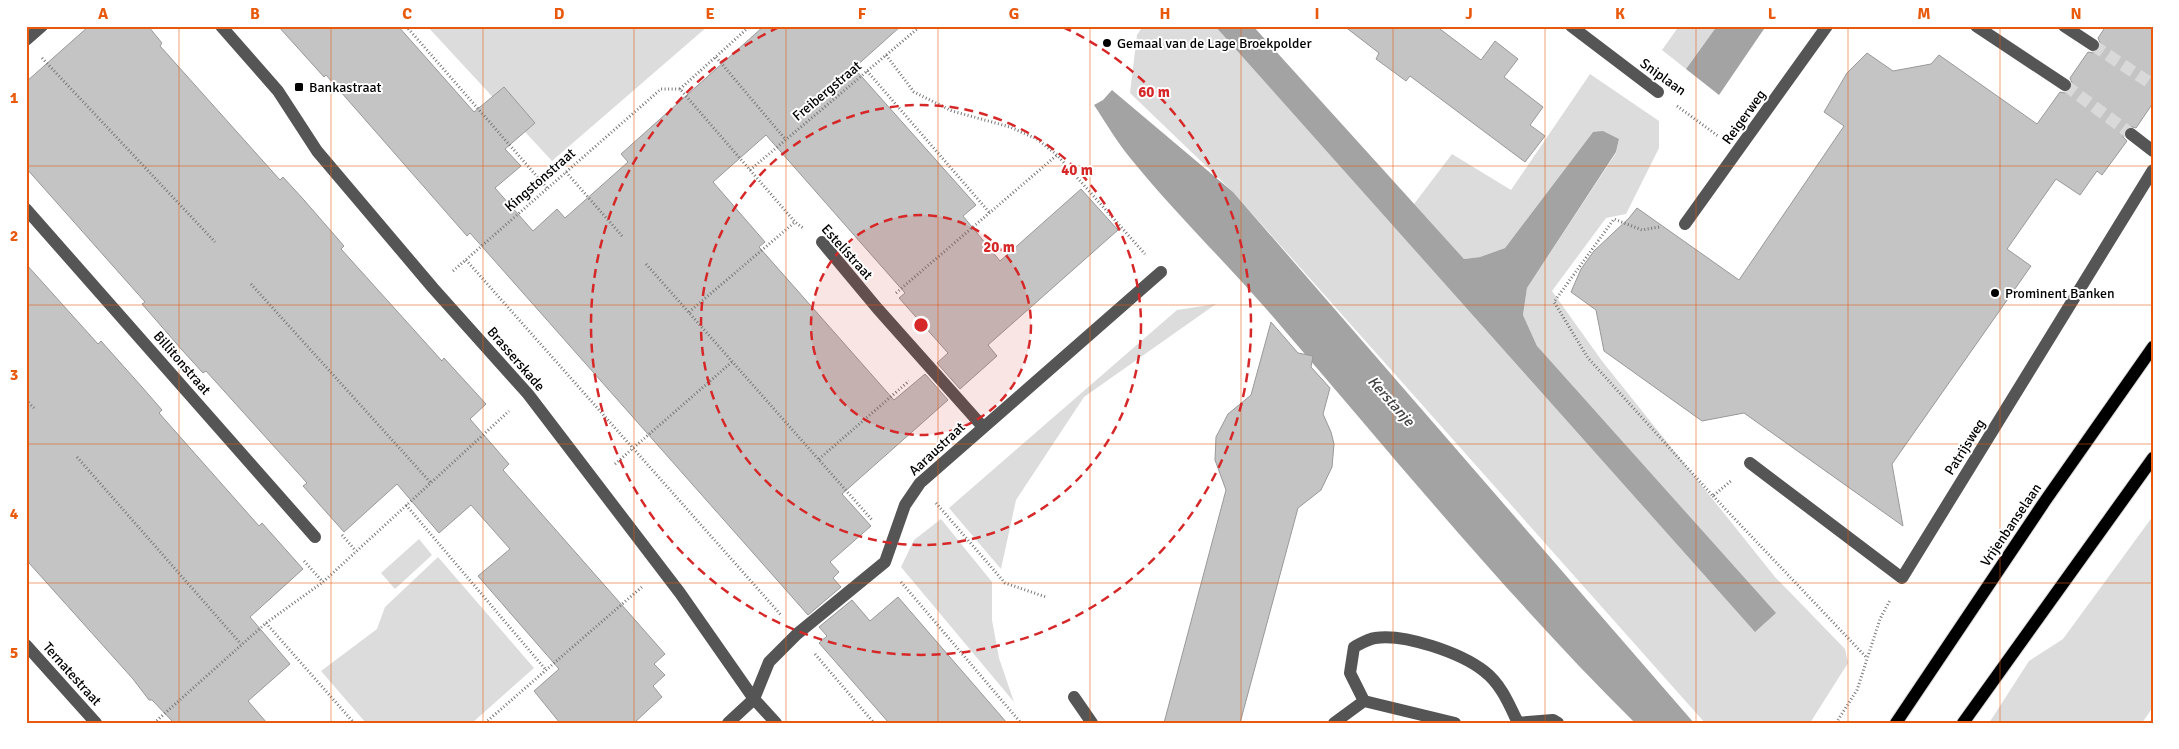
<svg xmlns="http://www.w3.org/2000/svg" width="2179" height="749" viewBox="0 0 2179 749" font-family="Signika,sans-serif">
  <rect width="100%" height="100%" fill="#fff"/>
  <path fill="#dcdcdc" d="M 427,26 L 708,26 L 552,161 Z
    M 1143,26 L 1215,26 L 1755,632 L 1537,346 L 1523,315 L 1527,288 L 1616,153 L 1619,139 L 1593,132 L 1505,248 L 1480,257 L 1464,259 L 1414,204 L 1452,154 L 1511,190 L 1590,74 L 1659,121 L 1659,148 L 1626,214 L 1606,218 L 1552,291 L 1602,361 L 1775,577 L 1845,649 L 1848,663 L 1810,723 L 1705,723 L 1233,192 L 1130,93 L 1137,35 Z
    M 1679,26 L 1717,26 L 1686,69 L 1662,50 Z
    M 1216,304 L 1084,397 L 1016,500 L 1001,569 L 949,508 L 1177,310 Z
    M 2153,516 L 2153,707 L 2142,723 L 1989,723 L 2029,661 L 2063,639 Z
    M 941,519 L 992,582 L 992,620 L 999,658 L 1014,702 L 901,567 L 914,540 Z
    M 419,539 L 432,555 L 395,589 L 381,573 Z
    M 438,557 L 534,668 L 472,723 L 366,723 L 321,671 L 377,629 L 385,607 Z"/>
  <path fill="#a3a3a3" d="M 1215,26 L 1253,26 L 1464,259 L 1480,257 L 1505,248 L 1593,132 L 1603,131 L 1619,139 L 1616,152 L 1527,288 L 1523,315 L 1537,346 L 1776,613 L 1755,632 Z
    M 1717,26 L 1766,26 L 1719,95 L 1686,69 Z
    M 1112,90 L 1233,192 L 1694,723 L 1635,723 C 1509,598 1396,460 1280,325 C 1232,268 1178,217 1131,159 C 1117,142 1106,123 1094,105 L 1103,100 Z"/>
  <path fill="#c4c4c4" stroke="#999" d="M 89,26 L 148,26 L 162,43 L 160,46 L 280,180 L 283,177 L 304,200 L 344,246 L 341,249 L 442,361 L 444,358 L 486,404 L 470,419 L 509,464 L 503,470 L 665,654 L 654,664 L 665,675 L 653,686 L 662,697 L 634,723 L 560,723 L 534,691 L 559,669 L 478,576 L 510,549 L 471,505 L 439,533 L 397,484 L 344,532 L 303,486 L 307,483 L 206,371 L 203,373 L 182,350 L 142,304 L 145,302 L 26,168 L 26,82 Z
    M 278,26 L 398,26 L 474,112 L 504,87 L 535,123 L 505,149 L 521,166 L 495,188 L 533,231 L 557,209 L 565,218 L 628,162 L 621,154 L 764,26 L 901,26 L 854,68 L 976,205 L 963,216 L 1000,261 L 1081,189 L 1118,230 L 988,345 L 997,356 L 960,389 L 937,363 L 948,353 L 899,298 L 905,293 L 766,135 L 713,182 L 765,242 L 759,247 L 894,400 L 925,374 L 948,400 L 842,494 L 871,526 L 830,562 L 839,572 L 833,578 L 841,587 L 808,615 L 470,233 L 467,236 L 326,75 L 324,77 Z
    M 1344,26 L 1436,26 L 1481,60 L 1495,41 L 1518,59 L 1504,77 L 1543,107 L 1530,125 L 1545,136 L 1525,162 L 1410,76 L 1406,81 L 1376,59 L 1379,53 Z
    M 2106,26 L 2153,26 L 2153,103 L 2136,128 L 2128,126 L 2124,129 L 2123,137 L 2127,141 L 2102,175 L 2097,171 L 2080,195 L 2056,179 L 2007,249 L 2031,266 L 1892,464 L 1903,526 L 1744,413 L 1702,421 L 1604,351 L 1596,310 L 1571,292 L 1581,269 L 1594,251 L 1629,218 L 1637,208 L 1739,280 L 1844,126 L 1824,112 L 1847,73 L 1867,53 L 1893,71 L 1931,64 L 1939,55 L 2037,124 L 2060,92 L 2065,93 L 2071,90 L 2073,85 L 2070,78 L 2088,52 L 2093,53 L 2099,50 L 2101,45 L 2098,38 Z
    M 26,264 L 98,344 L 101,341 L 142,387 L 162,410 L 159,413 L 259,526 L 262,523 L 303,569 L 250,617 L 290,664 L 248,701 L 267,723 L 174,723 L 152,700 L 149,700 L 133,679 L 29,563 L 26,541 Z
    M 1271,322 L 1298,353 L 1313,356 L 1311,367 L 1330,388 L 1323,414 L 1331,432 L 1334,444 L 1332,467 L 1321,490 L 1298,508 L 1240,723 L 1164,723 L 1226,490 L 1215,460 L 1216,437 L 1228,414 L 1251,395 Z
    M 898,597 L 949,656 L 1007,723 L 889,723 L 819,643 L 827,636 L 819,627 L 852,600 L 870,621 Z"/>
  <g fill="none" stroke-linecap="round" stroke-linejoin="round">
    <path stroke="#d9d9d9" stroke-width="12" stroke-dasharray="12 6" stroke-linecap="butt" d="M 2093,45 L 2153,85
      M 2065,85 L 2131,134"/>
    <defs>
      <path id="major" d="M 1896,723 L 2045,501 L 2153,347
        M 1963,723 L 2153,458"/>
    </defs>
    <use href="#major" stroke="#dbdbdb" stroke-width="14"/>
    <path stroke="#777" stroke-width="3" stroke-dasharray="1 2.5" stroke-linecap="butt" d="M 406,26 L 547,188
      M 886,55 L 914,92 L 952,111 L 1010,127 L 1037,139 L 1057,155 L 1145,254
      M 716,57 L 786,140
      M 42,58 L 215,242
      M 867,71 L 989,212
      M 680,89 L 750,26
      M 1677,106 L 1718,136
      M 750,170 L 917,29 L 915,26
      M 566,172 L 623,237
      M 1659,227 L 1642,230 L 1614,219 L 1554,302 L 1588,358 L 1713,496 L 1732,480
      M 466,260 L 781,615
      M 646,264 L 873,521
      M 453,271 L 661,89 L 680,89 L 795,222 L 803,228
      M 251,284 L 431,483
      M 896,293 L 1057,155
      M 689,312 L 795,222
      M 26,400 L 34,408
      M 77,457 L 241,644
      M 819,459 L 909,381
      M 615,464 L 733,361
      M 1713,496 L 1867,658
      M 936,503 L 1005,583 L 1046,597
      M 406,505 L 546,670
      M 342,535 L 356,551
      M 304,561 L 323,582
      M 901,582 L 1021,723
      M 266,623 L 354,723
      M 815,654 L 874,723
      M 154,723 L 266,623 L 323,582 L 509,411
      M 485,723 L 643,586
      M 1836,723 L 1857,690 L 1880,619 L 1890,600"/>
    <path stroke="#555" stroke-width="12" d="M 221,26 L 278,91 L 317,151 L 433,288 L 528,394 L 680,593 L 754,699 L 776,723
      M 1571,26 L 1658,92
      M 1976,26 L 2065,85
      M 2064,26 L 2093,45
      M 26,40 L 42,26
      M 2131,134 L 2153,151
      M 26,209 L 315,537
      M 1685,224 L 1827,26
      M 822,242 L 877,308 L 983,427
      M 1750,463 L 1902,578 L 2153,170
      M 26,645 L 96,723
      M 1074,697 L 1092,723
      M 1364,701 L 1350,673 L 1354,647 C 1360,644 1368,639 1375,638 C 1404,633 1461,653 1484,671 C 1501,684 1509,704 1518,723
      M 728,723 L 754,699 L 769,662 L 797,634 L 885,562 L 905,505 L 920,483 L 1161,272
      M 1334,723 L 1364,701 L 1455,723
      M 1516,723 L 1553,720 L 1558,723"/>
    <use href="#major" stroke="#000" stroke-width="12"/>
  </g>
  <path fill="none" stroke="#e8590c" stroke-width="1" stroke-opacity="0.55" d="M 179,26 L 179,723M 331,26 L 331,723M 483,26 L 483,723M 634,26 L 634,723M 786,26 L 786,723M 938,26 L 938,723M 1090,26 L 1090,723M 1241,26 L 1241,723M 1393,26 L 1393,723M 1545,26 L 1545,723M 1696,26 L 1696,723M 1848,26 L 1848,723M 2000,26 L 2000,723M 26,166 L 2153,166M 26,305 L 2153,305M 26,444 L 2153,444M 26,583 L 2153,583"/>
  <circle cx="921" cy="325" r="110" fill="#d62828" fill-opacity=".12"/>
  <g fill="none" stroke="#d62828" stroke-width="2.5" stroke-dasharray="9 6">
    <circle cx="921" cy="325" r="110"/>
    <circle cx="921" cy="325" r="220"/>
    <path d="M1063 27A330 330 0 1 1 779 27"/>
  </g>
  <g fill="#000" stroke="#fff" stroke-width="2">
    <circle cx="1107" cy="43" r="5"/>
    <rect x="294" y="82" width="10" height="10" rx="2.5"/>
    <circle cx="1995" cy="293" r="5"/>
  </g>
  <g text-anchor="middle" dominant-baseline="central" stroke-width="4" stroke-linejoin="round" paint-order="stroke">
    <g font-size="14" fill="#000" stroke="#fff" text-anchor="start">
      <text x="1117" y="43">Gemaal van de Lage Broekpolder</text>
      <text x="309" y="87">Bankastraat</text>
      <text x="2005" y="293">Prominent Banken</text>
    </g>
    <g font-size="14" fill="#000" stroke="#fff">
      <text transform="translate(1663 77) rotate(36)">Sniplaan</text>
      <text transform="translate(827 91) rotate(-40)">Freibergstraat</text>
      <text transform="translate(1744 117) rotate(-54)">Reigerweg</text>
      <text transform="translate(540 180) rotate(-41)">Kingstonstraat</text>
      <text transform="translate(847 252) rotate(48)">Estelístraat</text>
      <text transform="translate(516 359) rotate(49)">Brasserskade</text>
      <text transform="translate(182 363) rotate(49)">Billitonstraat</text>
      <text transform="translate(1965 447) rotate(-58)">Patrijsweg</text>
      <text transform="translate(937 449) rotate(-43)">Aaraustraat</text>
      <text transform="translate(2011 525) rotate(-56)">Vrijenbanselaan</text>
      <text transform="translate(72 674) rotate(48)">Ternatestraat</text>
    </g>
    <g font-size="15" font-style="italic" fill="#444" stroke="#fff">
      <text transform="translate(1391 401) rotate(48)">Kerstanje</text>
    </g>
  </g>
  <circle cx="921" cy="325" r="8" fill="#d62828" stroke="#fff" stroke-width="2.5"/>
  <g font-size="15" text-anchor="middle" font-weight="bold" fill="#d62828" stroke="#fff" stroke-width="4" stroke-linejoin="round" paint-order="stroke">
    <text x="1154" y="97">60 m</text>
    <text x="1077" y="175">40 m</text>
    <text x="999" y="252">20 m</text>
  </g>
  <rect width="2179" height="749" fill="none" stroke="#ffffff" stroke-width="55"/>
  <rect x="28" y="28" width="2124" height="694" fill="none" stroke="#e8590c" stroke-width="2"/>
  <g font-size="16" text-anchor="middle" font-weight="bold" fill="#e8590c">
    <text x="103" y="19">A</text>
    <text x="255" y="19">B</text>
    <text x="407" y="19">C</text>
    <text x="559" y="19">D</text>
    <text x="710" y="19">E</text>
    <text x="862" y="19">F</text>
    <text x="1014" y="19">G</text>
    <text x="1165" y="19">H</text>
    <text x="1317" y="19">I</text>
    <text x="1469" y="19">J</text>
    <text x="1620" y="19">K</text>
    <text x="1772" y="19">L</text>
    <text x="1924" y="19">M</text>
    <text x="2076" y="19">N</text>
    <text x="14" y="103">1</text>
    <text x="14" y="241">2</text>
    <text x="14" y="380">3</text>
    <text x="14" y="519">4</text>
    <text x="14" y="658">5</text>
  </g>
</svg>
